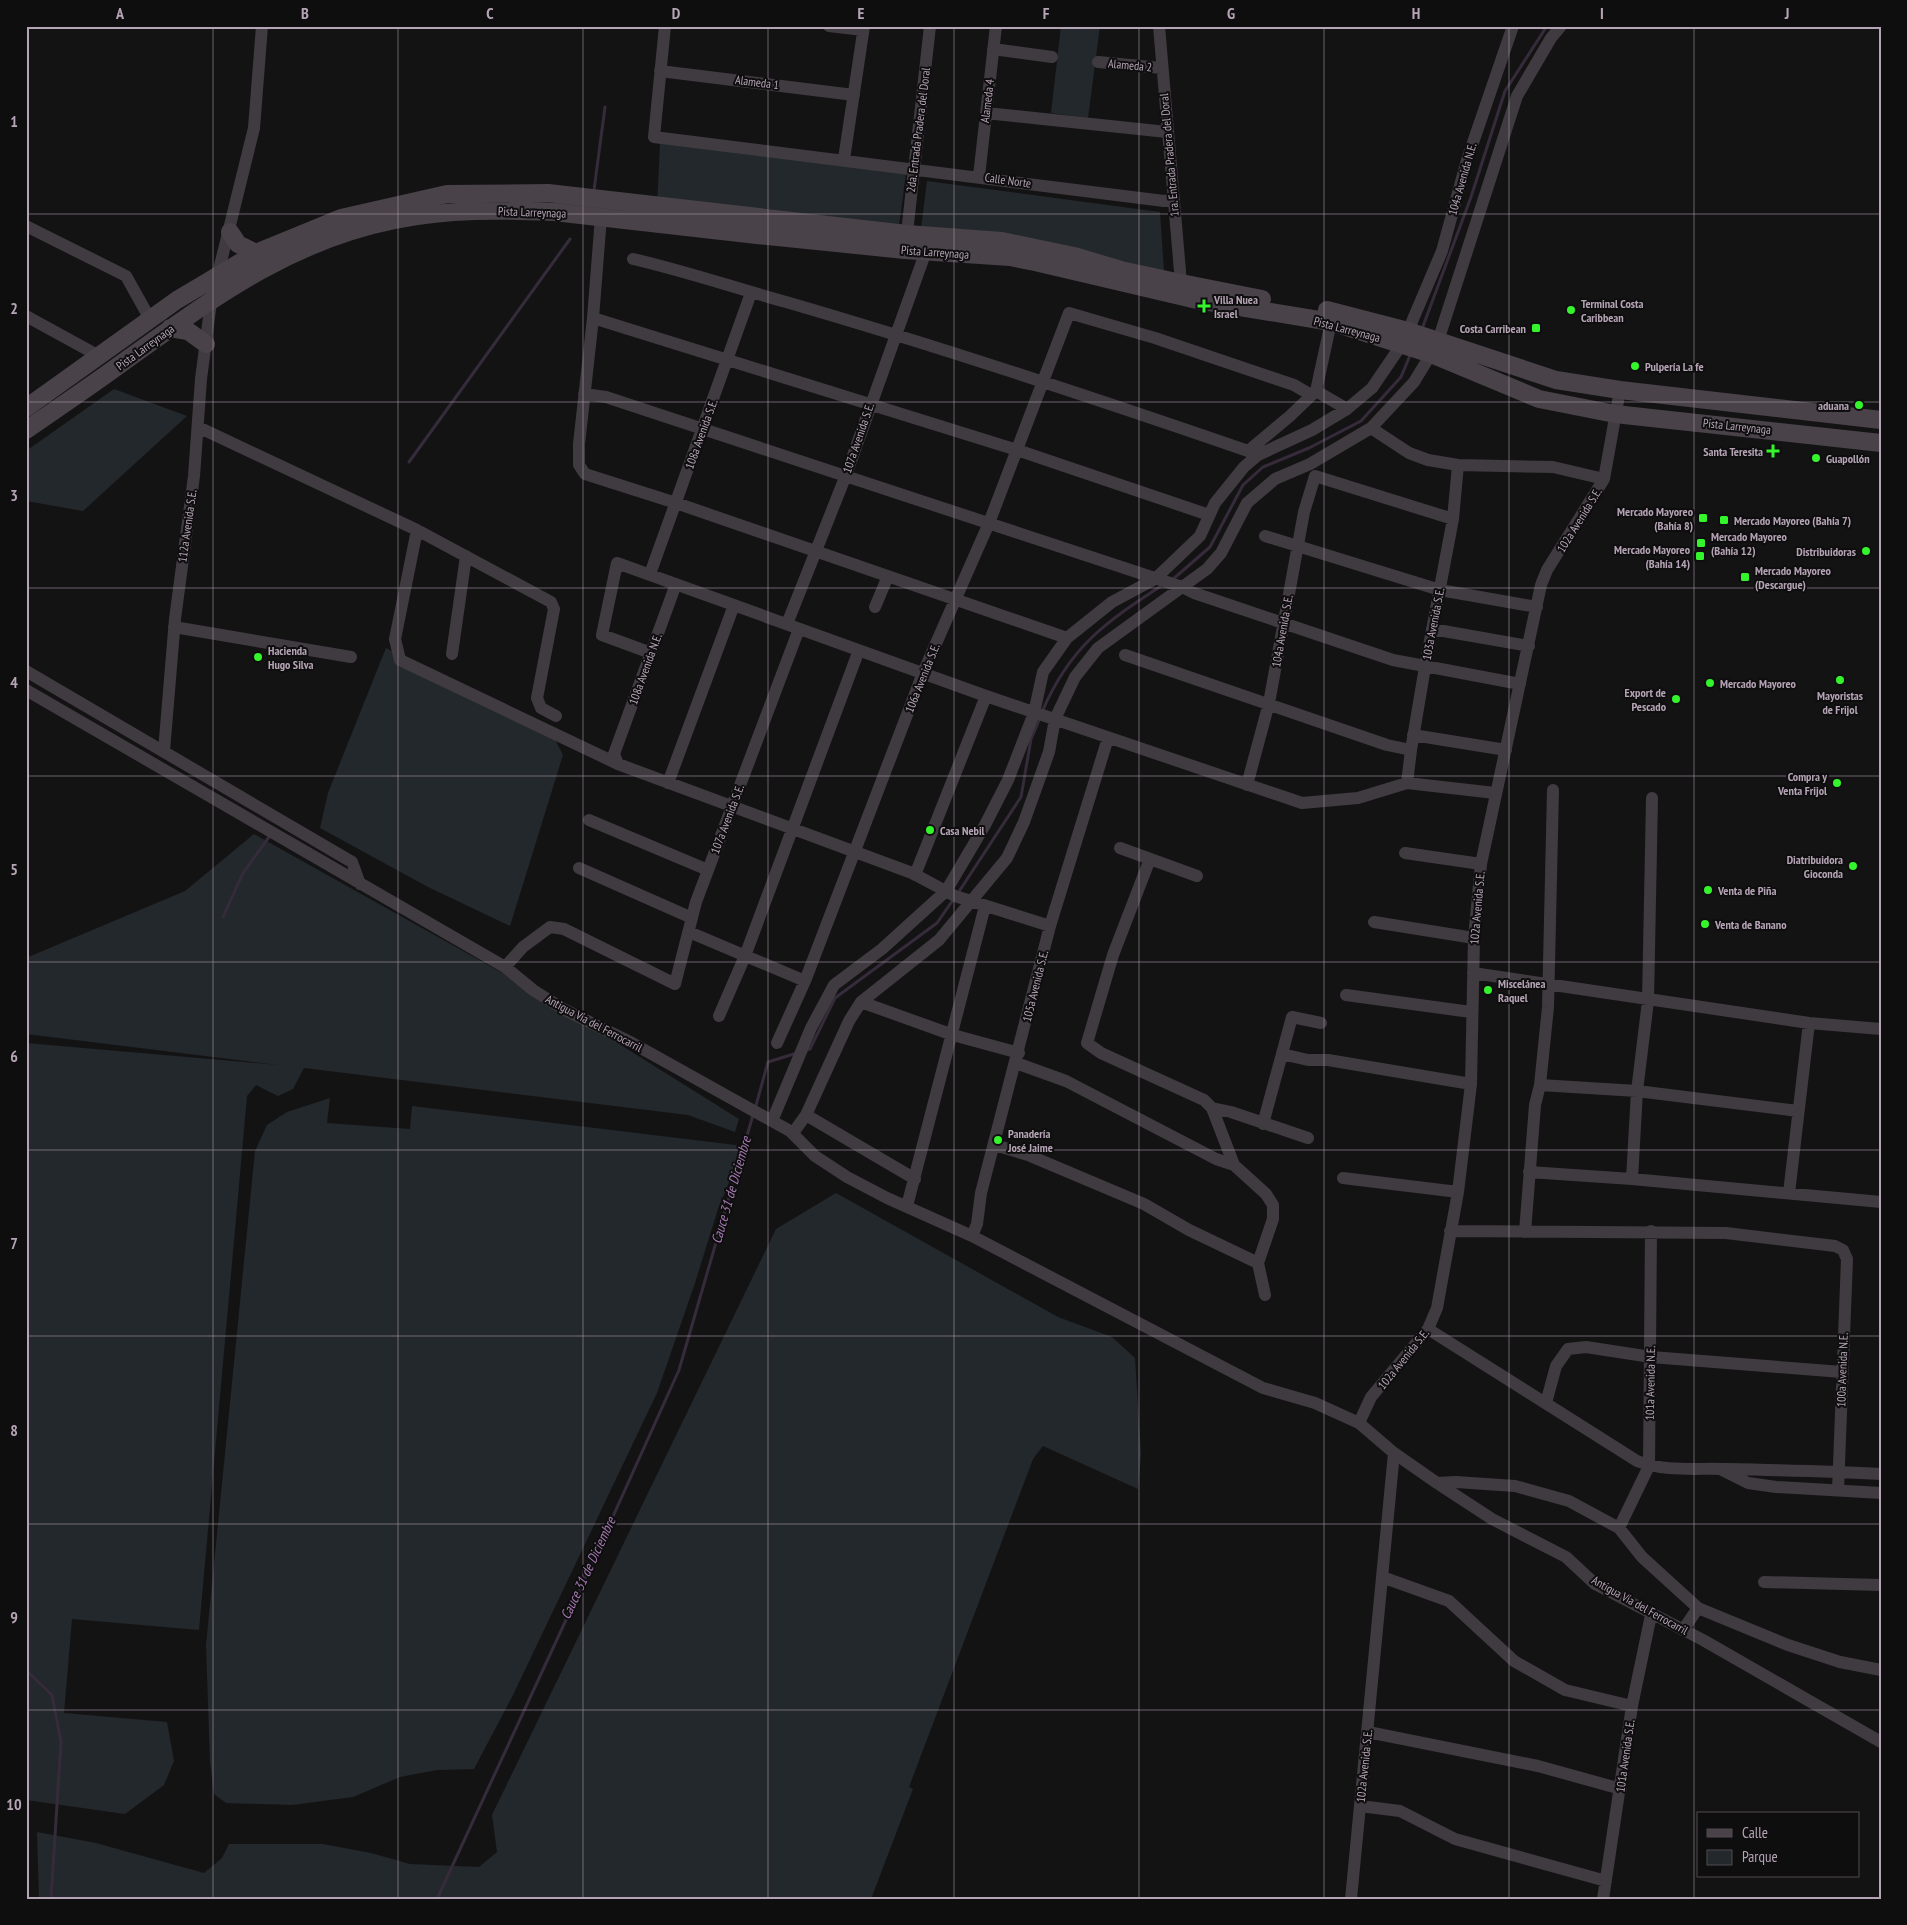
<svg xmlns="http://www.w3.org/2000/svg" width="1907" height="1925" viewBox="0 0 1907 1925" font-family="'PT Sans Narrow',sans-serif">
  <rect width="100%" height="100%" fill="#141314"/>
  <path fill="#23282c" d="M 1061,26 L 1100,26 L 1088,118 L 1051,113 Z
    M 660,143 L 906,173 L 897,241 L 657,207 Z
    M 927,181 L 1160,212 L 1164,271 L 1080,251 L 921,228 Z
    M 114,389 L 187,416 L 83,511 L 26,501 L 26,451 Z
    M 386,648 L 551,732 L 563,755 L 510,926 L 428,887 L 320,828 L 328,793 Z
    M 254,834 L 533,990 L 739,1119 L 735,1132 L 688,1115 L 304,1068 L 293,1089 L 278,1096 L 256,1085 L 247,1096 L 199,1630 L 72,1619 L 64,1713 L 167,1722 L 174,1761 L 164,1785 L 125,1814 L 26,1800 L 26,1043 L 279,1065 L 26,1034 L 26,958 L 185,891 Z
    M 330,1098 L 327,1123 L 410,1129 L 412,1106 L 744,1146 L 718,1209 L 695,1283 L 657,1393 L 513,1695 L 474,1769 L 437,1770 L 400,1777 L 353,1797 L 292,1805 L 226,1803 L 214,1794 L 210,1762 L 206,1645 L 255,1151 L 267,1125 L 287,1112 Z
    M 836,1193 L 1058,1317 L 1112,1337 L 1135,1358 L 1141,1454 L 1138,1489 L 1043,1446 L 1033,1459 L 909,1787 L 913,1789 L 871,1899 L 39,1899 L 37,1832 L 96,1843 L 204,1873 L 222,1858 L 229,1844 L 323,1844 L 371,1853 L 410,1864 L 479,1867 L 497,1852 L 492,1815 L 776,1229 Z"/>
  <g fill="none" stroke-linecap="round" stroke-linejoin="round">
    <path stroke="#362b3a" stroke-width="3" d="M 594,190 L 605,107
      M 1422,329 L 1471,197 L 1505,91 L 1547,26
      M 409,462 L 570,239
      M 1172,580 L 1210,547 L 1243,485 L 1263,467 L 1309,448 L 1361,421 L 1401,377 L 1411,353
      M 1042,712 C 1070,646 1106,622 1164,584
      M 958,893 L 1021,797 L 1031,739 L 1040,718
      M 223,917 L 243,873 L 269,837
      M 805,1050 L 810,1049 L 835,998 L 937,923 L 953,900
      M 755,1109 L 768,1062 L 797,1053
      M 26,1670 L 52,1695 L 61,1742 L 51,1899
      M 437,1899 L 578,1594 L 679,1370 L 753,1115"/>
    <path stroke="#403b40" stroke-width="12" d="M 665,26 L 654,137 L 1164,201 L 1172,200
      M 829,26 L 863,30
      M 1159,26 L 1181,283
      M 993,49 L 1052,57
      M 1098,62 L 1162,68
      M 660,71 L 854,95
      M 986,113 L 1167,132
      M 844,159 L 864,26
      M 979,176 L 996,26
      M 601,217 L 593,318 L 579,444 L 579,465 L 585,474 L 676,503 L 1067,638
      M 26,226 L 126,276 L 150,319
      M 906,242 L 930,26
      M 633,259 C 685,271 735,288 786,302 C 942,347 1094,398 1248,451 L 1290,416 L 1316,391 L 1331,322
      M 26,316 L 99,356
      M 593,318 L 1017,450 L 1209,515
      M 1408,331 L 1442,251 L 1467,160 L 1513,26
      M 1438,341 L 1517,96 L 1551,38 L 1561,26
      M 1316,391 L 1347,409
      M 584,394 L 606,397 L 1182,587 L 1194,593 L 1393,660 L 1520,684
      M 198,427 L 417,530 L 551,602 L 554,609 L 537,698 L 541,708 L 556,716
      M 1371,428 L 1409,453 L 1428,460 L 1458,465 L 1553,467 L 1604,479
      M 417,530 L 395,639 L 400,660 L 618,764
      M 1265,536 L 1440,590 L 1537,607
      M 650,574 L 751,293
      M 676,584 L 614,754 L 618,764 L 912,873 L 955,896 L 1050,926
      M 875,607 L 888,576
      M 787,624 L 846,475 L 926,251
      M 174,627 L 351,657
      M 1432,629 L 1529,646
      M 651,653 L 602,635 L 617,563 L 986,696 L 1302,803 L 1358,798 L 1407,783 L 1495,793
      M 452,654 L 466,556
      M 1125,655 L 1387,745 L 1411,750
      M 26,671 L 352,862 L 360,884
      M 26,690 L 505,967 L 533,990 L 565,1010 L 632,1043 L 790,1131 L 815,1156 L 847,1177 L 887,1198 L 972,1236 L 1263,1388 L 1315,1403 L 1359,1423 L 1394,1453 L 1437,1483 L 1492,1519 L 1566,1557 L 1595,1584 L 1703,1640 L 1881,1742
      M 1413,735 L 1506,750
      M 164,751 L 175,619 L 194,476 L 201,379 L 211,302 L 254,128 L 262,26
      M 668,783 L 734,605
      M 1407,783 L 1411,750 L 1425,667 L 1453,519 L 1458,465
      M 1247,785 L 1269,703 L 1304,512 L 1315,476 L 1453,519
      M 589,820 L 708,870
      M 1120,848 L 1197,876
      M 1405,853 L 1481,864
      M 1150,859 L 1113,955 L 1087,1043 L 1101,1053 L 1204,1100 L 1212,1108 L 1234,1165 L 1266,1194 L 1273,1205 L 1273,1219 L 1258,1263 L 1265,1295
      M 579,868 L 692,918
      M 915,875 L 986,696
      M 1374,922 L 1474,938
      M 689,932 L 805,981
      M 505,967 L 523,947 L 550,927 L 564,929 L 675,984 L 696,902 L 799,629
      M 1473,973 L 1809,1023 L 1881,1029
      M 1346,995 L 1471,1012
      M 861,1002 L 953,1035 L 1019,1053
      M 719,1016 L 745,956 L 859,650
      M 777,1043 L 805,981 L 923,673 L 989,523 L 1069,313 L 1155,338 L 1294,385 L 1311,395
      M 1282,1054 L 1308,1060 L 1328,1060 L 1471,1084
      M 1016,1063 L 1066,1081 L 1216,1159 L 1234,1165
      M 1540,1085 L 1637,1091 L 1798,1111
      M 1212,1108 L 1231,1112 L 1308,1138
      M 806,1115 L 915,1179
      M 772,1121 L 811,1028 L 834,985 L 882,949 L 946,891 L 985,825 L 1008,780 L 1034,713 L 1043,672 L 1067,638 L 1112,602 L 1155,579 L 1200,536 L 1215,503 L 1244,467 L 1258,455 L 1312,430 L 1347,409 L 1372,388 L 1402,344
      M 1263,1124 L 1292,1017 L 1321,1023
      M 793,1133 L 806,1115 L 849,1021 L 861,1002 L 939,940 L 1007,858 L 1024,822 L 1049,752 L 1055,719 L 1075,677 L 1098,648 L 1207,569 L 1221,553 L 1247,503 L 1275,479 L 1310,464 L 1371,428 L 1414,382 L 1431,354
      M 995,1145 L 1028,1155 L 1144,1204 L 1189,1230 L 1258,1263
      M 1529,1172 L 1632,1179 L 1881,1202
      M 1343,1178 L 1458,1192
      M 1632,1179 L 1637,1091 L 1648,1001 L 1652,798
      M 1789,1193 L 1809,1023
      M 907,1206 L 985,906
      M 1450,1231 L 1726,1233 L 1835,1246 L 1843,1250 L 1847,1259 L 1838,1490
      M 1525,1232 L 1535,1105 L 1540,1085 L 1548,1007 L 1553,790
      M 972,1236 L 977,1224 L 981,1193 L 1050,926 L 1108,738
      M 1428,1329 L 1637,1461 C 1665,1472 1695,1468 1724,1469 C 1776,1470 1829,1471 1881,1474
      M 1546,1403 L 1556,1366 L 1568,1349 L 1586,1347 L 1651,1357 L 1842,1372
      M 1359,1423 L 1371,1397 L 1428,1329 L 1437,1308 L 1458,1192 L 1471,1084 L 1474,938 L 1481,864 L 1541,585 L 1547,570 L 1604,479 L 1620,390
      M 1720,1469 L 1748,1483 L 1776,1487 L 1881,1493
      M 1437,1483 L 1456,1482 L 1515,1486 L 1569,1501 L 1619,1528 L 1642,1557 L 1698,1608 L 1788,1645 L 1840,1662 L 1881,1670
      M 1619,1528 L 1649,1466 L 1651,1231
      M 1382,1577 L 1449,1601 L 1514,1661 L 1565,1690 L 1632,1706
      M 1764,1582 L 1881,1585
      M 1683,1630 L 1698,1608
      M 1368,1732 L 1538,1766 L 1621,1789
      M 1360,1806 L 1400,1811 L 1455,1839 L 1606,1881
      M 1351,1899 L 1394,1453
      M 1603,1899 L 1632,1706 L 1651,1615"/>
    <path stroke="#494249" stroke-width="18" d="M 230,232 L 238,244 L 256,253
      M 1327,310 L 1408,331 L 1556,380 L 1620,390 L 1881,420
      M 170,328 L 188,331 L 206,344
      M 26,408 L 177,300 L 256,253 L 341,218 L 447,194 L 548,193 L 907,234 L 1002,241 L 1074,256 L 1121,270 L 1181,283 L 1262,299
      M 26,430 C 61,406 95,383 129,358 C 215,297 289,241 395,220 C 448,209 501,210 554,212 L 757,235 L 905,250 L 1010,257 L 1035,262 L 1197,300 L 1331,322 L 1431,354 L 1539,399 L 1615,414 L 1881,443"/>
  </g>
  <path fill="none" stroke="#b5a4b5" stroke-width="1" stroke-opacity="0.55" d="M 213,26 L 213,1899M 398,26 L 398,1899M 583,26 L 583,1899M 768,26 L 768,1899M 954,26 L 954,1899M 1139,26 L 1139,1899M 1324,26 L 1324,1899M 1509,26 L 1509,1899M 1694,26 L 1694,1899M 26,214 L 1881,214M 26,402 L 1881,402M 26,588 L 1881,588M 26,776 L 1881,776M 26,962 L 1881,962M 26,1150 L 1881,1150M 26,1336 L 1881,1336M 26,1524 L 1881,1524M 26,1710 L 1881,1710"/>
  <g fill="#34f42c" stroke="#0f0e0f" stroke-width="2">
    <path d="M1201.5 298.5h5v5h5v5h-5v5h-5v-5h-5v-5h5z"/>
    <circle cx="1571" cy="310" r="5"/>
    <rect x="1531" y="323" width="10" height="10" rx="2.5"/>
    <circle cx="1635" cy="366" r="5"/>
    <circle cx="1859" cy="405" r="5"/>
    <path d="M1770.5 443.5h5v5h5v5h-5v5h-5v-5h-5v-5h5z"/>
    <circle cx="1816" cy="458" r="5"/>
    <rect x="1698" y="513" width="10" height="10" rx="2.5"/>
    <rect x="1719" y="515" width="10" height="10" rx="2.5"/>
    <rect x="1696" y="538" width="10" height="10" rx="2.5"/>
    <circle cx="1866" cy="551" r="5"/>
    <rect x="1695" y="551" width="10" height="10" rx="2.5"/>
    <rect x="1740" y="572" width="10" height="10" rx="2.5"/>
    <circle cx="258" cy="657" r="5"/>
    <circle cx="1840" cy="680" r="5"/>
    <circle cx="1710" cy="683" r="5"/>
    <circle cx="1676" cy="699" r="5"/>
    <circle cx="1837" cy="783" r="5"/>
    <circle cx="930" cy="830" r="5"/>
    <circle cx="1853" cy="866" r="5"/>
    <circle cx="1708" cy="890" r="5"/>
    <circle cx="1705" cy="924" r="5"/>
    <circle cx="1488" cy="990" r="5"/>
    <circle cx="998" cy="1140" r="5"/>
  </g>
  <g text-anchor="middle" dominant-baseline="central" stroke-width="4" stroke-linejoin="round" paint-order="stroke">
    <g font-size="12" fill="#b5a4b5" stroke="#0f0e0f">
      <text transform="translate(1130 65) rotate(5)">Alameda 2</text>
      <text transform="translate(757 82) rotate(7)">Alameda 1</text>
      <text transform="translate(987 101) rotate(-83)">Alameda 4</text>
      <text transform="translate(918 130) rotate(-83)">2da. Entrada Pradera del Doral</text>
      <text transform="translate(1169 155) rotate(-95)">1ra. Entrada Pradera del Doral</text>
      <text transform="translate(1462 179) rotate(-74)">104a Avenida N.E.</text>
      <text transform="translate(1008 180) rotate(8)">Calle Norte</text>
      <text transform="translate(532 212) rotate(2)">Pista Larreynaga</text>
      <text transform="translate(935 252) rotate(4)">Pista Larreynaga</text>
      <text transform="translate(1347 329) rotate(15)">Pista Larreynaga</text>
      <text transform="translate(145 347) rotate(-36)">Pista Larreynaga</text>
      <text transform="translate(1737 426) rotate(6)">Pista Larreynaga</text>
      <text transform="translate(701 434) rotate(-70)">108a Avenida S.E.</text>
      <text transform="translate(858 438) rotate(-71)">107a Avenida S.E.</text>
      <text transform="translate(1579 520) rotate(-58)">102a Avenida S.E.</text>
      <text transform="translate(187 526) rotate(-82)">112a Avenida S.E.</text>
      <text transform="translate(1433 624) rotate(-79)">103a Avenida S.E.</text>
      <text transform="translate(1282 631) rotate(-80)">104a Avenida S.E.</text>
      <text transform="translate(645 669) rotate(-70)">108a Avenida N.E.</text>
      <text transform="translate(922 678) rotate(-68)">106a Avenida S.E.</text>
      <text transform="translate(727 819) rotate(-69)">107a Avenida S.E.</text>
      <text transform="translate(1477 908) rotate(-85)">102a Avenida S.E.</text>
      <text transform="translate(1035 986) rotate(-76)">105a Avenida S.E.</text>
      <text transform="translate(594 1023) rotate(28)">Antigua Vía del Ferrocarril</text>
      <text transform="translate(1403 1359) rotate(-51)">102a Avenida S.E.</text>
      <text transform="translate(1842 1370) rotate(-88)">100a Avenida N.E.</text>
      <text transform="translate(1650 1383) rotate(-89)">101a Avenida N.E.</text>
      <text transform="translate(1640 1605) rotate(29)">Antigua Vía del Ferrocarril</text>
      <text transform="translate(1625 1756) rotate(-82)">101a Avenida S.E.</text>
      <text transform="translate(1364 1766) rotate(-84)">102a Avenida S.E.</text>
    </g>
    <g font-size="12" font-weight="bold" fill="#b5a4b5" stroke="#0f0e0f" text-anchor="start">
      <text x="1214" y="299">Villa Nuea<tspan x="1214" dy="14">Israel</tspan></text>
      <text x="1581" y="303">Terminal Costa<tspan x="1581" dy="14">Caribbean</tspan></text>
      <text x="1526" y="328" text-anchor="end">Costa Carribean</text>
      <text x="1645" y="366">Pulpería La fe</text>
      <text x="1849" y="405" text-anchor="end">aduana</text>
      <text x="1763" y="451" text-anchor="end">Santa Teresita</text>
      <text x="1826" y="458">Guapollón</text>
      <text x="1693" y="511" text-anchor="end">Mercado Mayoreo<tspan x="1693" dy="14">(Bahía 8)</tspan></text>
      <text x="1734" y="520">Mercado Mayoreo (Bahía 7)</text>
      <text x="1711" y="536">Mercado Mayoreo<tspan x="1711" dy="14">(Bahía 12)</tspan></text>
      <text x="1690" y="549" text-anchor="end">Mercado Mayoreo<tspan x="1690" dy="14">(Bahía 14)</tspan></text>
      <text x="1856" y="551" text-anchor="end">Distribuidoras</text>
      <text x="1755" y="570">Mercado Mayoreo<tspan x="1755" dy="14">(Descargue)</tspan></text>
      <text x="268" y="650">Hacienda<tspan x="268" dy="14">Hugo Silva</tspan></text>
      <text x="1720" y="683">Mercado Mayoreo</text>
      <text x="1666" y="692" text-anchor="end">Export de<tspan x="1666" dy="14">Pescado</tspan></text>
      <text x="1840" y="695" text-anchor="middle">Mayoristas<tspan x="1840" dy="14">de Frijol</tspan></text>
      <text x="1827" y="776" text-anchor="end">Compra y<tspan x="1827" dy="14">Venta Frijol</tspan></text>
      <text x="940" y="830">Casa Nebil</text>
      <text x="1843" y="859" text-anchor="end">Diatribuidora<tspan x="1843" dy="14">Gioconda</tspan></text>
      <text x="1718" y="890">Venta de Piña</text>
      <text x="1715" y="924">Venta de Banano</text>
      <text x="1498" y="983">Miscelánea<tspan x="1498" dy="14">Raquel</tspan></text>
      <text x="1008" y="1133">Panadería<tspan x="1008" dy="14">José Jaime</tspan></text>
    </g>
    <g font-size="14" font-style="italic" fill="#a47ab1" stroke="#0f0e0f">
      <text transform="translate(731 1190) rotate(-74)">Cauce 31 de Diciembre</text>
      <text transform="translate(588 1568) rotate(-65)">Cauce 31 de Diciembre</text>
    </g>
  </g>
  <rect width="1907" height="1925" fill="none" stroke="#0f0e0f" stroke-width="55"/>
  <rect x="1697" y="1812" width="162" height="65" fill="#0f0e0f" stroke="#514a51"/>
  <rect x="1707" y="1829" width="25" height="8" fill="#494249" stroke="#514a51"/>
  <text x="1742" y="1838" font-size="15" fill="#b5a4b5">Calle</text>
  <rect x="1707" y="1850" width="25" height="15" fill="#23282c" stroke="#514a51"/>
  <text x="1742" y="1862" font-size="15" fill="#b5a4b5">Parque</text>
  <rect x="28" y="28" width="1852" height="1870" fill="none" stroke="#b5a4b5" stroke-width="2"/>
  <g font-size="16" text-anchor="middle" font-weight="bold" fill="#b5a4b5">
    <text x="120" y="19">A</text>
    <text x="305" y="19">B</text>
    <text x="490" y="19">C</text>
    <text x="676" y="19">D</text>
    <text x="861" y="19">E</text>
    <text x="1046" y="19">F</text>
    <text x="1231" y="19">G</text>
    <text x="1416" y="19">H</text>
    <text x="1602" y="19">I</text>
    <text x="1787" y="19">J</text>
    <text x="14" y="127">1</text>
    <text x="14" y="314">2</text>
    <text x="14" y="501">3</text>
    <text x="14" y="688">4</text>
    <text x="14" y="875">5</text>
    <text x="14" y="1062">6</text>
    <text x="14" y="1249">7</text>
    <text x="14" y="1436">8</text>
    <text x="14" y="1623">9</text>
    <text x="14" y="1810">10</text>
  </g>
</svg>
